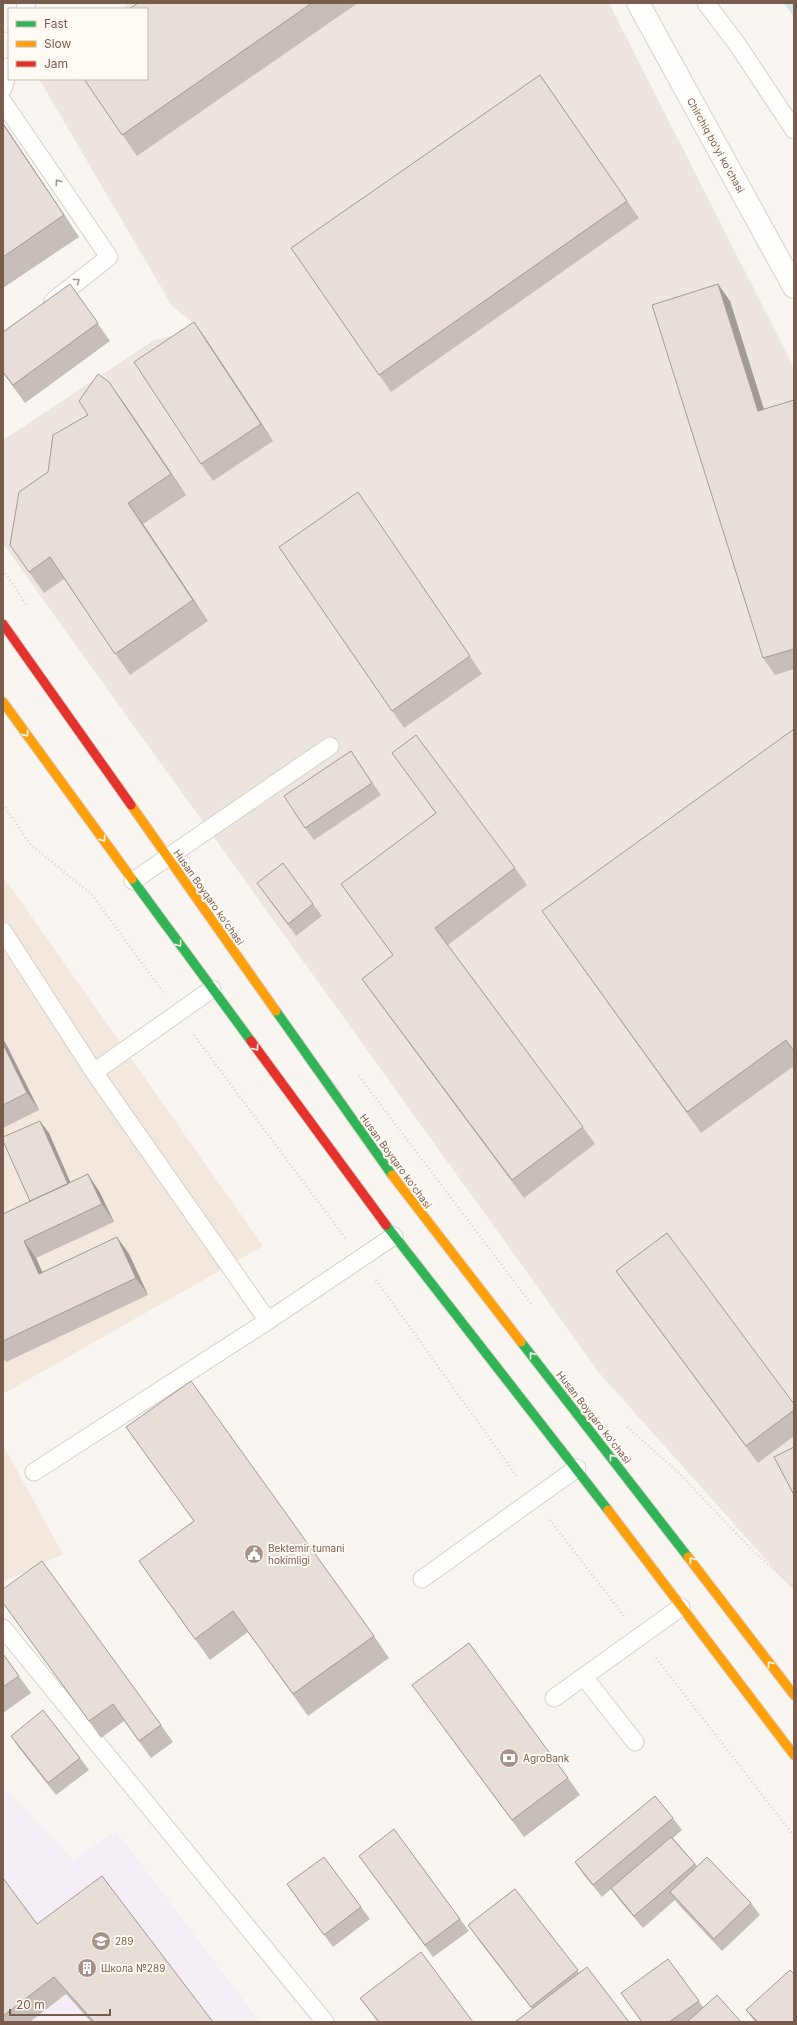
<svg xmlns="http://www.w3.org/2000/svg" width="797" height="2025" viewBox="0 0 797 2025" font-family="Inter,sans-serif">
  <rect width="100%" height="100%" fill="#f9f5f0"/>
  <path fill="#f2e8de" d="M 3,876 L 263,1246 L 3,1394 Z
    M 3,1445 L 63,1554 L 3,1582 Z"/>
  <path fill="#ede5e0" d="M 129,3 L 609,3 L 794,368 L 794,1591 L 600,1374 L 3,544 L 3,440 L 154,340 L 175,335 L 179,330 L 198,327 L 172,306 L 39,79 L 147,79 L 147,9 L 121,9 Z"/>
  <path fill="#f6eef6" d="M 3,1787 L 74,1860 L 116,1831 L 260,2022 L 3,2022 Z"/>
  <path fill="#d0e8ea" d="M 784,3 L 794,3 L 794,17 Z"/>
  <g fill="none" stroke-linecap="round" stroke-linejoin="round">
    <defs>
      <path id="lane" d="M 706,3 L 737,44 L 794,130
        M 25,9 L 27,3
        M 3,89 L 9,67
        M 3,102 L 109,257 L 53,301
        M 133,881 L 330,746
        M 3,931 L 94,1072
        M 212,989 L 94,1072 L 261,1311 L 269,1320 L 394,1236
        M 34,1472 L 269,1320
        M 422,1579 L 577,1468
        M 3,1628 L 325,2022
        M 584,1677 L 635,1742
        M 554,1698 L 681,1607"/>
      <path id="street" d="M 638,3 L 794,287"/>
      <path id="fast" d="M 132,879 L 251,1041
        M 276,1011 L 392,1175
        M 386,1225 L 608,1510
        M 521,1342 L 688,1557"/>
      <path id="slow" d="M 3,702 L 132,879
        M 131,805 L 276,1011
        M 392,1175 L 521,1342
        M 608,1510 L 794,1755
        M 688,1557 L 794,1695"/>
      <path id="jam" d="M 3,624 L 131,805
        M 251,1041 L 386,1225"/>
    </defs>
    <use href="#lane" stroke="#d7d1cb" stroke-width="19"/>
    <use href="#street" stroke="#d7d1cb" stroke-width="24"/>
    <use href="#fast" stroke="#d9d2cb" stroke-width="11"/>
    <use href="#slow" stroke="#d9d2cb" stroke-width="11"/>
    <use href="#jam" stroke="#d9d2cb" stroke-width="11"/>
    <path stroke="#dcd5d0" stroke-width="2.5" stroke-dasharray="1 3" stroke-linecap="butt" d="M 3,36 L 8,28
      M 3,570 L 26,604
      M 3,804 L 30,844 L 92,895 L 163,992
      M 194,1035 L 345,1238
      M 359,1076 L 532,1305
      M 376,1280 L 518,1478
      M 627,1427 L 677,1471 L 755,1553 L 794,1587
      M 550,1520 L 624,1616
      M 656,1658 L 794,1836"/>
    <use href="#lane" stroke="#fefefd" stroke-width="17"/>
    <use href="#street" stroke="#fefefd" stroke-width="22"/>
    <use href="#fast" stroke="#30b455" stroke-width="9"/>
    <use href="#slow" stroke="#ff9f0a" stroke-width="9"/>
    <use href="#jam" stroke="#e5322d" stroke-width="9"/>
  </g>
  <path fill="#c6bfb9" d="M 138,3 L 358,3 L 137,156 L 84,79 Z
    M 540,75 L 639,218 L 391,392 L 291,248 Z
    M 3,123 L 79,237 L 3,288 Z
    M 70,284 L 110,341 L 25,403 L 3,373 L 3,332 Z
    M 730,301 L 764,409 L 794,400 L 794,669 L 775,675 L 763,658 Z
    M 194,322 L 206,339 L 273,441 L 213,481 L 201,464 Z
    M 124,403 L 186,495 L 143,524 L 208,621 L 130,675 L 64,579 L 44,593 L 29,572 L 48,472 Z
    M 358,492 L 482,674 L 404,728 L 279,547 Z
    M 794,729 L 794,1066 L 701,1133 L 557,932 Z
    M 392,753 L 515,868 L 527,885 L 448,945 L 583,1127 L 595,1144 L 524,1198 L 374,996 L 362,979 L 393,955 L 341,884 L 436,813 Z
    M 359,763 L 381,795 L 314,840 L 305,828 Z
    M 257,883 L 313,904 L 322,916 L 296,936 Z
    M 3,1039 L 6,1044 L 39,1110 L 3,1128 Z
    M 49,1133 L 70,1182 L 99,1191 L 114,1222 L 36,1258 L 42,1272 L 117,1237 L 129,1254 L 148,1295 L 6,1362 L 3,1358 L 3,1214 L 30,1201 Z
    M 616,1271 L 794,1404 L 794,1436 L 758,1463 L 628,1288 Z
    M 126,1427 L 374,1636 L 389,1658 L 308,1716 L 248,1632 L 210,1660 L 139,1561 L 194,1521 Z
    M 3,1603 L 161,1725 L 173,1742 L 151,1758 L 124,1721 L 101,1738 Z
    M 3,1654 L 31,1693 L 3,1713 Z
    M 412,1685 L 568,1778 L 580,1795 L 524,1837 Z
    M 11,1736 L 80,1758 L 89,1770 L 56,1795 L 19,1748 Z
    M 673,1818 L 682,1830 L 673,1838 L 697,1866 L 751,1903 L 760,1915 L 722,1951 L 678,1904 L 675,1900 L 643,1928 L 620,1901 L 611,1889 L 602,1897 L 583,1874 L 575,1862 Z
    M 359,1856 L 460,1919 L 469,1931 L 433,1957 Z
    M 3,1878 L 37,1924 L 213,2022 L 91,2022 L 66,1994 L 30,2022 L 3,2022 Z
    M 287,1884 L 361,1907 L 370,1919 L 333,1947 Z
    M 515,1889 L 579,1973 L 532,2009 L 480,1942 L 468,1925 Z
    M 668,1959 L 703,2007 L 741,2022 L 642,2022 Z
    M 360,1998 L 473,2022 L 378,2022 Z
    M 746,2010 L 794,2022 L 755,2022 Z"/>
  <path fill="#a19b96" d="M 3,123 L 79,237 L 64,215 L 3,124 Z
    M 718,284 L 730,301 L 770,429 L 758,411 Z
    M 194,322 L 206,339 L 273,441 L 261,424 Z
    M 109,382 L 124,403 L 186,495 L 171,474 Z
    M 128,503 L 143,524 L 208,621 L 193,600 Z
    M 3,1039 L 6,1044 L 39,1110 L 27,1093 L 3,1044 Z
    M 40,1121 L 49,1133 L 78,1200 L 70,1188 Z
    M 88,1174 L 99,1191 L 114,1222 L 102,1204 Z
    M 117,1237 L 129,1254 L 148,1295 L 136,1278 Z
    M 24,1241 L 36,1258 L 51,1291 L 39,1274 Z"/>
  <path fill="#e6ded7" stroke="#a19b96" d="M 138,3 L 312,3 L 122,135 L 84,79 L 147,79 L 147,9 L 129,9 Z
    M 540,75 L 627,201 L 379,375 L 291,248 Z
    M 3,124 L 64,215 L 3,257 Z
    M 70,284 L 98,323 L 13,385 L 3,372 L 3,332 Z
    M 718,284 L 758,411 L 794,400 L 794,649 L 763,658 L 652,305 Z
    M 194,322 L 261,424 L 201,464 L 134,362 Z
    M 98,374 L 109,382 L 171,474 L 128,503 L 193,600 L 115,654 L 50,557 L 29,572 L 10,545 L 19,492 L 48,472 L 53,435 L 88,415 L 79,401 Z
    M 358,492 L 470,656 L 392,711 L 279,547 Z
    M 794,729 L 794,1051 L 786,1040 L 687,1112 L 542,911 Z
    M 416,735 L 515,868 L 435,928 L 583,1127 L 512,1180 L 362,979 L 393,955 L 341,884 L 436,813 L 392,753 Z
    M 351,751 L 372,783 L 305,828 L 284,796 Z
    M 283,863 L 313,904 L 288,924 L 257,883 Z
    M 3,1044 L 27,1093 L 3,1105 Z
    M 40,1121 L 68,1184 L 30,1201 L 3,1141 L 3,1137 Z
    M 88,1174 L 102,1204 L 24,1241 L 39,1274 L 117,1237 L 136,1278 L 3,1341 L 3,1214 Z
    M 667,1233 L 794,1404 L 794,1410 L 746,1446 L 616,1271 Z
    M 191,1381 L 374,1636 L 293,1694 L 233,1611 L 195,1639 L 139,1561 L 194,1521 L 126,1427 Z
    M 794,1447 L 794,1495 L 774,1457 Z
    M 42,1561 L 161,1725 L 139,1741 L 113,1704 L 89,1721 L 3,1603 L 3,1589 Z
    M 469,1643 L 568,1778 L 512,1820 L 412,1685 Z
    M 3,1654 L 19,1676 L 3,1687 Z
    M 43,1710 L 80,1758 L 48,1783 L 11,1736 Z
    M 655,1796 L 673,1818 L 593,1885 L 575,1862 Z
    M 394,1829 L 460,1919 L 425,1945 L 359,1856 Z
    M 671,1837 L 695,1864 L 634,1916 L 611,1888 Z
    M 324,1857 L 361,1907 L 324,1935 L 287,1884 Z
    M 707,1857 L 751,1903 L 714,1939 L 670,1892 Z
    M 102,1876 L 213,2022 L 94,2022 L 54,1977 L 3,2016 L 3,1878 L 37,1924 Z
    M 515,1889 L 578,1970 L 531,2007 L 468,1925 Z
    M 421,1952 L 473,2022 L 379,2022 L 360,1998 Z
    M 668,1959 L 699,2001 L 669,2022 L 642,2022 L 621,1993 Z
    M 587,1967 L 629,2022 L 515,2022 Z
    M 790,1970 L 794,1974 L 794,2022 L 758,2022 L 746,2010 Z
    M 717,1995 L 741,2022 L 687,2022 Z"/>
  <defs><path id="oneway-chevron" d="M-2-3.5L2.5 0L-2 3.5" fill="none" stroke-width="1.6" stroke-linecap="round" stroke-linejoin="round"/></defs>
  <g stroke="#a8958b">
    <use href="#oneway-chevron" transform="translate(58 182) rotate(-124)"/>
    <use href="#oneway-chevron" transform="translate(77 281) rotate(-38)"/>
  </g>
  <g stroke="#fffaf3">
    <use href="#oneway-chevron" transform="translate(26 734) rotate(54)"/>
    <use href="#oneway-chevron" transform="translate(103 839) rotate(54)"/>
    <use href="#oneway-chevron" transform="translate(179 944) rotate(54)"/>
    <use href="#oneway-chevron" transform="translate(256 1048) rotate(54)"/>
    <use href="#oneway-chevron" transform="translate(532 1355) rotate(-128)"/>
    <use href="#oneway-chevron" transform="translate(612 1457) rotate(-128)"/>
    <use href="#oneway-chevron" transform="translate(692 1560) rotate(-127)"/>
    <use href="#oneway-chevron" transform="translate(770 1664) rotate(-127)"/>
  </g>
  <defs>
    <symbol id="civic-disc" viewBox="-11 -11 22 22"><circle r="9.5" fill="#a69286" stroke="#fffaf3"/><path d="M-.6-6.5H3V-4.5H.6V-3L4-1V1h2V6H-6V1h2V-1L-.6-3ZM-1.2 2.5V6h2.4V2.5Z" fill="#fff"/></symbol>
    <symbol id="bank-disc" viewBox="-11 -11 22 22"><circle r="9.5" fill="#a69286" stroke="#fffaf3"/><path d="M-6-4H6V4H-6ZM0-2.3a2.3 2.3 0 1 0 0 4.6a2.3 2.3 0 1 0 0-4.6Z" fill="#fff"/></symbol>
    <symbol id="school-disc" viewBox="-11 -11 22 22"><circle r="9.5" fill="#a69286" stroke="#fffaf3"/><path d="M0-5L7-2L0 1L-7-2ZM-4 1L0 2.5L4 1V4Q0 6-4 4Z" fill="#fff"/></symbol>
    <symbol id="building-disc" viewBox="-11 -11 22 22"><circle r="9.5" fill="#a69286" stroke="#fffaf3"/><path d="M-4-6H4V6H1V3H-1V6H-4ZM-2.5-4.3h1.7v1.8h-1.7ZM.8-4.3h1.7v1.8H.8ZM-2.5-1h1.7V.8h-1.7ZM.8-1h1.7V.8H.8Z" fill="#fff"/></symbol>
  </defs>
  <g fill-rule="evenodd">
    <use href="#civic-disc" x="243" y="1543" width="22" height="22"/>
    <use href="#bank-disc" x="498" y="1747" width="22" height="22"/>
    <use href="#school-disc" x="90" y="1930" width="22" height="22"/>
    <use href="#building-disc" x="76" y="1957" width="22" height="22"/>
  </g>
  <g text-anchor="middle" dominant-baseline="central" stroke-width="4" stroke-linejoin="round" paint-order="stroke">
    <g font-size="10" fill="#7a5c4d" stroke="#fffaf3">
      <text transform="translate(716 145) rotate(61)">Chirchiq bo'yi ko'chasi</text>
      <text transform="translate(209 897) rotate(55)">Husan Boyqaro ko'chasi</text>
      <text transform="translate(396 1161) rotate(54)">Husan Boyqaro ko'chasi</text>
      <text transform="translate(594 1417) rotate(52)">Husan Boyqaro ko'chasi</text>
    </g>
    <g font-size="10" fill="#7a5c4d" stroke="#fffaf3" text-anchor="start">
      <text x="268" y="1548">Bektemir tumani<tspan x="268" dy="12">hokimligi</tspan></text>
      <text x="523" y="1758">AgroBank</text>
      <text x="115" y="1941">289</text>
      <text x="101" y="1968">Школа №289</text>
    </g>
  </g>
  <rect width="797" height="2025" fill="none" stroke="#7a5c4d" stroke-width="8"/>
  <rect x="8" y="8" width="140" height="72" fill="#fffaf3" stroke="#cabbb1"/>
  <rect x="16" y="21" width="20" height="6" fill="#30b455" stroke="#cabbb1"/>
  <text x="44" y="28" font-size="12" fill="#7a5c4d">Fast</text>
  <rect x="16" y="41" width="20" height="6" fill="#ff9f0a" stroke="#cabbb1"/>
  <text x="44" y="48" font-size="12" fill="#7a5c4d">Slow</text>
  <rect x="16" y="61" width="20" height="6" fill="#e5322d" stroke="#cabbb1"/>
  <text x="44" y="68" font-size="12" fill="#7a5c4d">Jam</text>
  <path d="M10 2009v6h100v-6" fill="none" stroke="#7a5c4d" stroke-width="2"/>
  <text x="16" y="2009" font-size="12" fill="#7a5c4d" stroke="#fffaf3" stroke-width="3" paint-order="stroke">20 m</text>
</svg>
